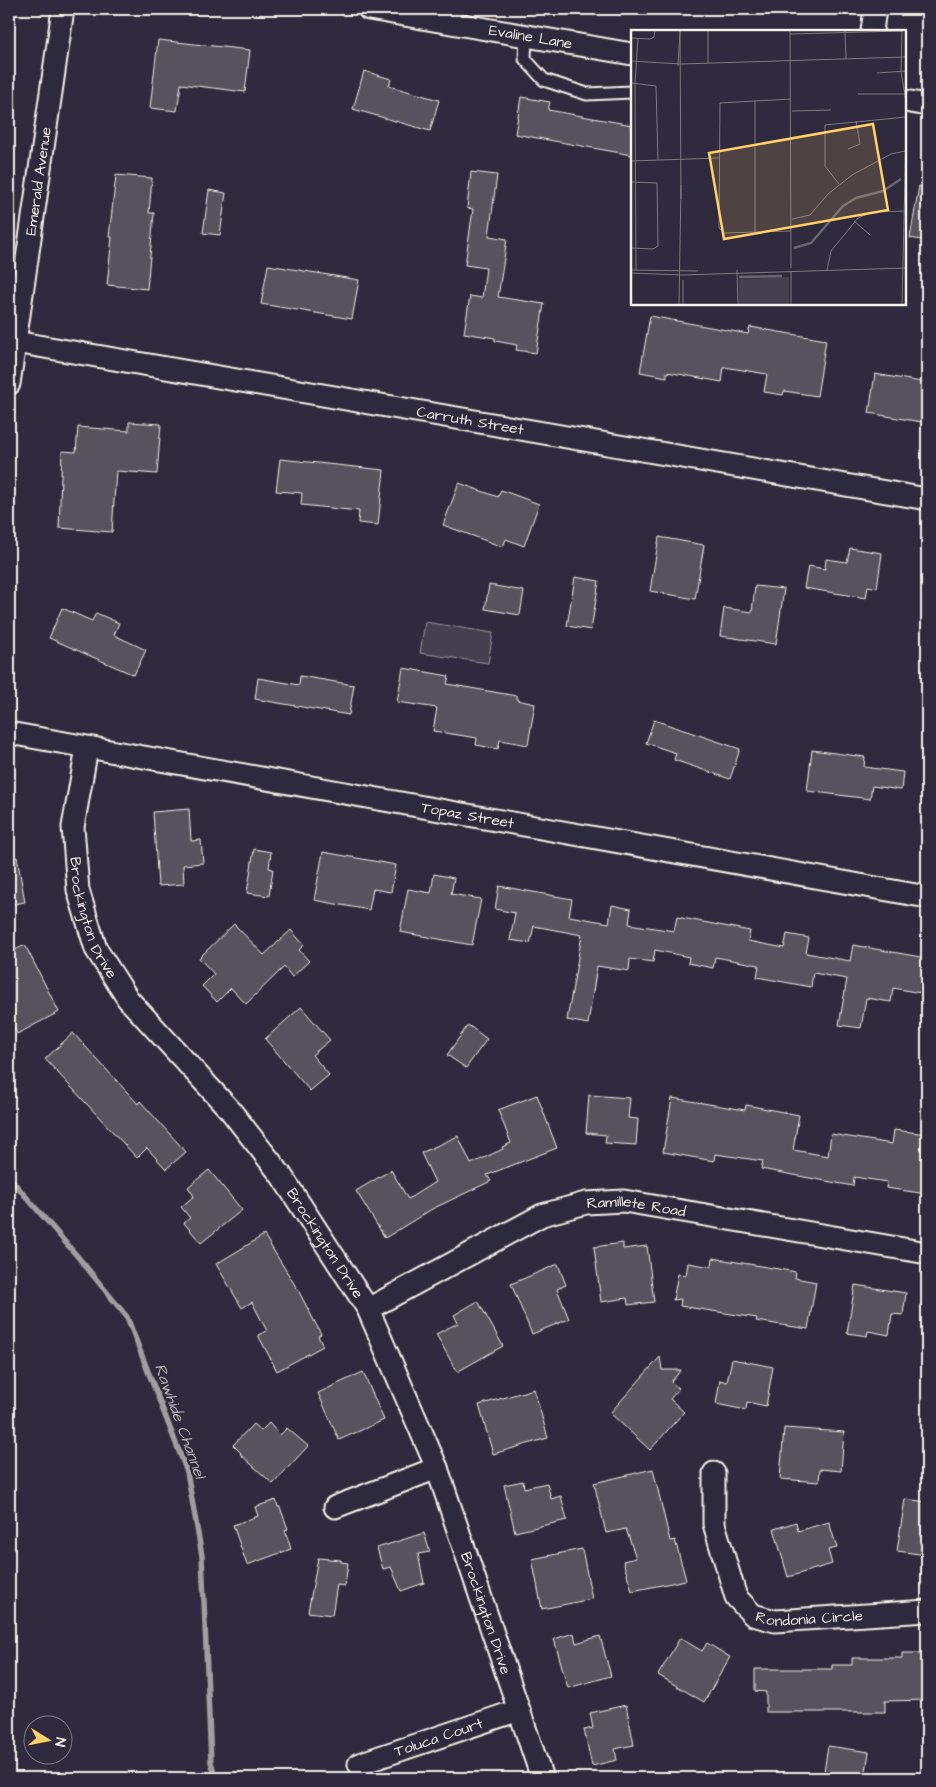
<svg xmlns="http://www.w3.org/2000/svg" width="936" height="1787" viewBox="0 0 936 1787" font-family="'Architects Daughter',sans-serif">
  <rect width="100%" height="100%" fill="#2f2a3d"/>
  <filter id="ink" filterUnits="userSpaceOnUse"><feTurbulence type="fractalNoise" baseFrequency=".02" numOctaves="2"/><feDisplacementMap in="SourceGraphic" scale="10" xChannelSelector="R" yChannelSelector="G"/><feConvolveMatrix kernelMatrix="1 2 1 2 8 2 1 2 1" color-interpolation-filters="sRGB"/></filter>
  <g filter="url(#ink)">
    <path fill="#454050" stroke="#9c989c" d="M 425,622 L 493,633 L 488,663 L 420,653 Z"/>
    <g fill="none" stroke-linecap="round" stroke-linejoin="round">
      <path stroke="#a19ea0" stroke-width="5.5" d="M 9,1177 L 78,1257 L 127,1317 L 187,1472 L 202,1556 L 211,1762 L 216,1778"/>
    </g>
    <path fill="#56525f" stroke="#f4f1e8" d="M 158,40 L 250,50 L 245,92 L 181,84 L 177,111 L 150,108 Z
      M 364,71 L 391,79 L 389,86 L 439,100 L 430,131 L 353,109 Z
      M 521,97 L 550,102 L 548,110 L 632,125 L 632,155 L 515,134 Z
      M 471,172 L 497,175 L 489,236 L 507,239 L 498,297 L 544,304 L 536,353 L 516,350 L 517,345 L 495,341 L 495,338 L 464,333 L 470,296 L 482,298 L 486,268 L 465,265 L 473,209 L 467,208 Z
      M 116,175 L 152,178 L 149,213 L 154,213 L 147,289 L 107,285 L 112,237 L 109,237 Z
      M 919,186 L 927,186 L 927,241 L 910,238 Z
      M 209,190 L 226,193 L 220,235 L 203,233 Z
      M 268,265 L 359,280 L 352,319 L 261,304 Z
      M 650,316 L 748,334 L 750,327 L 826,340 L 817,396 L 784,391 L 783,395 L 764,392 L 767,374 L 724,367 L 722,382 L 667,372 L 667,377 L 640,372 Z
      M 875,374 L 927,383 L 927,423 L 869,413 Z
      M 129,422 L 161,424 L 157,474 L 116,471 L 112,532 L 59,528 L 62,451 L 76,452 L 78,427 L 129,431 Z
      M 280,459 L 384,470 L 378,525 L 358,523 L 359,511 L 301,505 L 302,493 L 276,491 Z
      M 459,483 L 498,497 L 501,490 L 539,504 L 524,546 L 506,539 L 503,547 L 443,525 Z
      M 659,537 L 704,545 L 695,599 L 650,591 Z
      M 850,548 L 882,553 L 877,588 L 868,586 L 866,598 L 804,588 L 808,566 L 825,569 L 826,559 L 847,562 Z
      M 575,577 L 599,581 L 591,630 L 567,626 Z
      M 489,585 L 524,591 L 520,615 L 485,609 Z
      M 755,586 L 784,589 L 776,644 L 720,636 L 724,608 L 752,612 Z
      M 62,608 L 92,621 L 96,613 L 119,623 L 114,635 L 146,650 L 134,675 L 49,638 Z
      M 403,668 L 449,676 L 447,684 L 517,696 L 517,700 L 535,704 L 528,745 L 500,740 L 498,749 L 476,745 L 477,738 L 433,731 L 437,708 L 397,702 Z
      M 300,676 L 354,685 L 349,715 L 255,699 L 258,678 L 299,685 Z
      M 654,720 L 740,749 L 730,779 L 674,760 L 676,753 L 646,743 Z
      M 812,750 L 865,757 L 864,767 L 903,772 L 901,790 L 872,786 L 870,799 L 807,791 Z
      M 189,809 L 191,841 L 201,840 L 203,863 L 183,865 L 184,884 L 158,886 L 153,812 Z
      M 254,849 L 271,852 L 269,868 L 273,869 L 269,896 L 247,893 Z
      M 323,852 L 396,865 L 391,892 L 373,889 L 369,910 L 314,900 Z
      M 17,857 L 25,902 L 9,905 L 9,858 Z
      M 434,874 L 454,878 L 451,894 L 481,899 L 472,945 L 400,932 L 408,889 L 431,893 Z
      M 499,886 L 572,899 L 569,916 L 609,923 L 612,905 L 631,909 L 629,924 L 674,931 L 677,917 L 750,931 L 748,941 L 784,948 L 787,934 L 809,938 L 806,953 L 850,961 L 853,945 L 926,958 L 921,993 L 893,988 L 891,1002 L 866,998 L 861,1028 L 839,1025 L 847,979 L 813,973 L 811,987 L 757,977 L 759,965 L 715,957 L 713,968 L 688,963 L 689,957 L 655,950 L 653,962 L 630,959 L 629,971 L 597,966 L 588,1024 L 567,1020 L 582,935 L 534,926 L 530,943 L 510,940 L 515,913 L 495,909 Z
      M 234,924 L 264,955 L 291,930 L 304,945 L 299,950 L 309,961 L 292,977 L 284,967 L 246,1004 L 231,988 L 217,1002 L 202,986 L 214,974 L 199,958 Z
      M 25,945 L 59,1012 L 17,1034 L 9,1017 L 9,953 Z
      M 301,1007 L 330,1040 L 312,1055 L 329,1075 L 310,1091 L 265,1039 Z
      M 468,1025 L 487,1039 L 466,1068 L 447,1055 Z
      M 73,1033 L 138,1104 L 140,1101 L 186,1152 L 166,1169 L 147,1148 L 137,1158 L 45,1059 Z
      M 537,1095 L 557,1148 L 487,1175 L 491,1181 L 432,1209 L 385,1238 L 356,1191 L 391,1170 L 408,1199 L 435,1182 L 421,1153 L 458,1136 L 471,1164 L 503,1149 L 502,1147 L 511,1143 L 498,1110 Z
      M 589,1095 L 630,1098 L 628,1118 L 638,1119 L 636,1145 L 605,1143 L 606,1135 L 586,1133 Z
      M 672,1098 L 745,1110 L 746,1105 L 799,1115 L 793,1150 L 828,1156 L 831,1134 L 892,1144 L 894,1130 L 927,1134 L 927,1194 L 886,1188 L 887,1182 L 854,1177 L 853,1186 L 761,1169 L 763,1161 L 715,1154 L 714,1161 L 663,1152 Z
      M 209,1170 L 242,1210 L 201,1243 L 184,1223 L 190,1218 L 181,1207 L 194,1196 L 188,1187 Z
      M 264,1235 L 298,1290 L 321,1334 L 318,1336 L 323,1346 L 277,1371 L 258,1335 L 267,1331 L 252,1302 L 242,1308 L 216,1264 Z
      M 623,1243 L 623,1249 L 647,1246 L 654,1302 L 628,1305 L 627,1298 L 601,1302 L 594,1247 Z
      M 713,1258 L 796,1272 L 795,1278 L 816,1282 L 808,1329 L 756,1321 L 757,1318 L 680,1306 L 681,1299 L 673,1300 L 678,1274 L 686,1275 L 688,1263 L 712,1267 Z
      M 558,1264 L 566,1285 L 557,1289 L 569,1319 L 532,1334 L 511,1284 Z
      M 855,1285 L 906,1293 L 903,1315 L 892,1314 L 889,1335 L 868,1331 L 867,1336 L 847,1333 Z
      M 478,1301 L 503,1346 L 457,1372 L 436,1334 L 458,1323 L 454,1315 Z
      M 660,1357 L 662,1370 L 681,1370 L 671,1382 L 679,1389 L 670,1399 L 684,1412 L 650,1450 L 610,1413 Z
      M 732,1359 L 773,1367 L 766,1406 L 747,1402 L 746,1410 L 716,1404 L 720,1380 L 727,1382 Z
      M 363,1372 L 384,1420 L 339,1440 L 318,1393 Z
      M 534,1389 L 548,1438 L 493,1454 L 479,1405 Z
      M 269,1423 L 280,1435 L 287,1428 L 308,1446 L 273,1484 L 240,1454 L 241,1453 L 233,1445 L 253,1424 L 261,1431 Z
      M 784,1428 L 844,1432 L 841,1471 L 820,1469 L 819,1482 L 780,1479 Z
      M 653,1469 L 670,1541 L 675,1540 L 686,1580 L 632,1591 L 623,1561 L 636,1558 L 626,1529 L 606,1533 L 594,1483 Z
      M 523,1481 L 524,1488 L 547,1483 L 551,1499 L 561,1496 L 567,1520 L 515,1532 L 504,1485 Z
      M 905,1499 L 927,1502 L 927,1555 L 897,1551 Z
      M 276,1500 L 278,1507 L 280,1507 L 288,1529 L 285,1530 L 291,1549 L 247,1565 L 233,1525 L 258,1516 L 255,1507 Z
      M 796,1522 L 798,1531 L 829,1522 L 837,1548 L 828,1550 L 832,1564 L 788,1577 L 774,1529 Z
      M 424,1533 L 430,1552 L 418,1554 L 424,1583 L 401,1591 L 391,1567 L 383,1569 L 377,1548 Z
      M 582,1549 L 592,1599 L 542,1609 L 532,1559 Z
      M 318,1558 L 341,1560 L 341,1562 L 348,1563 L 345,1586 L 337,1585 L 332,1615 L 308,1612 Z
      M 574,1633 L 576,1643 L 600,1636 L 611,1676 L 568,1688 L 554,1639 Z
      M 680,1638 L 702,1651 L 707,1643 L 730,1657 L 704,1702 L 658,1675 Z
      M 902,1653 L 927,1653 L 927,1700 L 885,1701 L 885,1712 L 766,1712 L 766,1692 L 755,1691 L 755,1669 L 832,1669 L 832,1665 L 852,1665 L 852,1658 L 902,1658 Z
      M 626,1705 L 634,1745 L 615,1749 L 617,1760 L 592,1766 L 584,1730 L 593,1728 L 590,1713 Z
      M 828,1746 L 869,1752 L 865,1778 L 823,1778 Z"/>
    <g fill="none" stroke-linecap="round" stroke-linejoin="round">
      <defs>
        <path id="service" d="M 526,36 L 525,59 L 544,80 L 587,94 L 632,92"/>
        <g id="minor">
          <path id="s1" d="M 369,9 L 632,54"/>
          <path d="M 872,31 L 875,9"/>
          <path d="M 905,101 L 927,105"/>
          <path id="s2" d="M 15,342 L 927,499"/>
          <path id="s3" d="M 9,384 L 63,9"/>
          <path id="s4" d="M 9,733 L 927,897"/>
          <path id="s5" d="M 87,748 L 73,827 L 78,890 L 96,949 L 128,999 L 230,1110 L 281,1175 L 368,1309 L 437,1468 L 542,1778"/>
          <path id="s6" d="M 368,1309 L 542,1215 L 586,1203 L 624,1201 L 927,1253"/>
          <path id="s7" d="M 714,1473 L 714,1524 L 736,1597 L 753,1615 L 775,1621 L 927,1611"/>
          <path d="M 335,1507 L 437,1468"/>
          <path id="s8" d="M 359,1764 L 519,1710"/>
        </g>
      </defs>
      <use href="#service" stroke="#f4f1e8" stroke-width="15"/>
      <use href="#minor" stroke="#f4f1e8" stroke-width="25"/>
      <use href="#service" stroke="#2f2a3d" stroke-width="11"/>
      <use href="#minor" stroke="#2f2a3d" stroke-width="21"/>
    </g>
  </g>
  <g text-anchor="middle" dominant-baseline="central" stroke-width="4.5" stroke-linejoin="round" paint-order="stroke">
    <g font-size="15" fill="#f4f1e8" stroke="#2f2a3d">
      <text stroke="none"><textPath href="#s1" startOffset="164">Evaline Lane</textPath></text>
      <text stroke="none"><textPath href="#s3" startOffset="205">Emerald Avenue</textPath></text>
      <text stroke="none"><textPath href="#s2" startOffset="462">Carruth Street</textPath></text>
      <text stroke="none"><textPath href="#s4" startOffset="466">Topaz Street</textPath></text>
      <text stroke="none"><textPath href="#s5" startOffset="174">Brockington Drive</textPath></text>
      <text stroke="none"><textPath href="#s6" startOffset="294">Ramillete Road</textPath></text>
      <text stroke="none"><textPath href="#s5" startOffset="579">Brockington Drive</textPath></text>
      <text stroke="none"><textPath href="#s5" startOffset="984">Brockington Drive</textPath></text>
      <text stroke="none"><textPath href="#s7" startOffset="209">Rondonia Circle</textPath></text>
      <text stroke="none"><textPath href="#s8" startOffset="84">Toluca Court</textPath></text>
    </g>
    <g font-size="16" font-style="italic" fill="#b6b2b2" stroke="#2f2a3d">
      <text transform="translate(180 1421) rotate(70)">Rawhide Channel</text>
    </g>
  </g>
  <g transform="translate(631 30)">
    <rect width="275" height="275" fill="#2f2a3d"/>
    <path d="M 158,247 L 158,275 L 108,275 L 108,249 Z" fill="#454050"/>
    <path fill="none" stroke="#6a6670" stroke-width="2.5" d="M 163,218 L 180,213 L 212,176 L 225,168 L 252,161 L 270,149M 108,247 L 151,246"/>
    <path fill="none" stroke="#7e7a81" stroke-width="1" d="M 49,0 L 50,169M 77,0 L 77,33M 159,0 L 160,238M 214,1 L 215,29M 159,4 L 271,1 L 270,42 L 275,71M 0,8 L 19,9 L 23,7 L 24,0M 0,31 L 50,34 L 275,27M 47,36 L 49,2M 246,43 L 275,41M 0,53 L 25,56 L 27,130M 227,64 L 274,64M 160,69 L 89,73 L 88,198 L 93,203 L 160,201M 124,70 L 124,202M 161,81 L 200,80M 217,119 L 229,114 L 225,91M 0,131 L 88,128M 0,152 L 26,153 L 27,216 L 22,219 L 0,218M 208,154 L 194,136 L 194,95 L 275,87M 161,189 L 179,185 L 197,164 L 221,145 L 260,124 L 274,121M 223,191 L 239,205M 0,240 L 67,241M 5,240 L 4,53 L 7,8M 106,240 L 107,275M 196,240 L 200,221 L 227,188 L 241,182 L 274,181M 160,242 L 160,275M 0,243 L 52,245 L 275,238M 52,250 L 52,275M 48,275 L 50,155M 271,275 L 275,103"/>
    <path fill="#ffd166" fill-opacity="0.15" stroke="#ffd166" stroke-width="2.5" d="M 242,94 L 257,180 L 93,209 L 78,123 Z"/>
    <rect width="275" height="275" fill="none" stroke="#f4f1e8" stroke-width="2.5"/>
  </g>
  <rect width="936" height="1787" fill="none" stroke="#2f2a3d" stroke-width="30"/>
  <rect x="15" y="15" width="906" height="1757" fill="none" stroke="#f4f1e8" stroke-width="2" filter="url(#ink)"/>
  <g transform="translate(48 1740) rotate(100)"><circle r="24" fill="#2f2a3d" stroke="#7e7a81"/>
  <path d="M0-4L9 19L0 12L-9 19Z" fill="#ffd166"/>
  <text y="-8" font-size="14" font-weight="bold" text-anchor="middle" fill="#f4f1e8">N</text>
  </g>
</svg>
